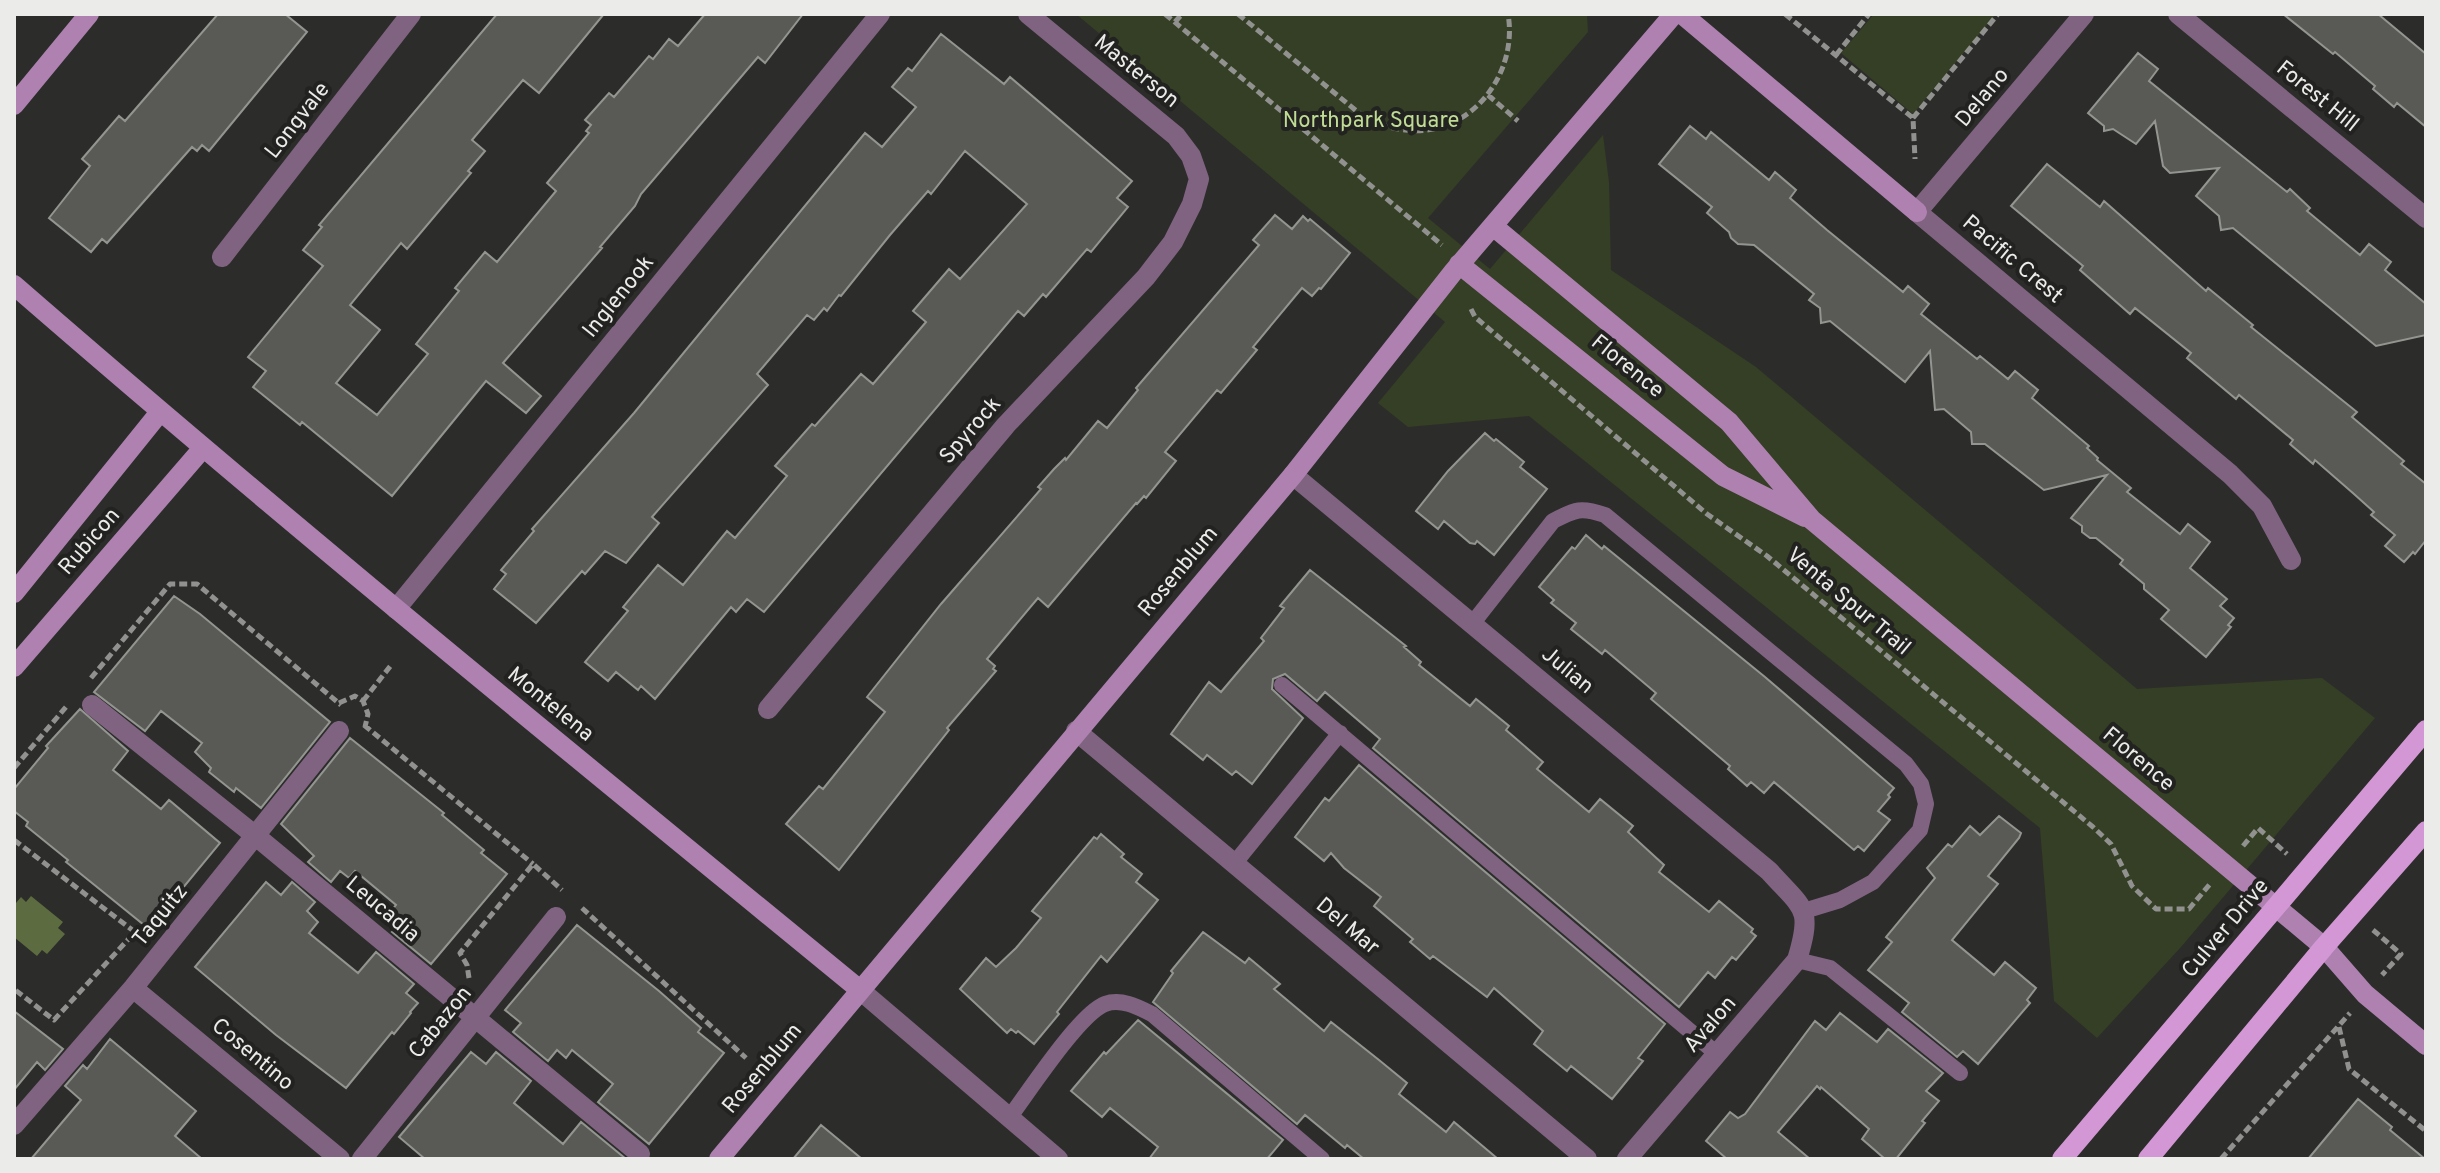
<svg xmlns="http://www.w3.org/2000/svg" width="2440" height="1173" viewBox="0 0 2440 1173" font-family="Overpass,sans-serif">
  <rect width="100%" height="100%" fill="#2c2d2a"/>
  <path fill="#353f25" d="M 1076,14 L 1587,14 L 1588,32 L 1428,218 L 1490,269 L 1603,135 L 1609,182 L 1611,270 L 1756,367 L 2137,689 L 2322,678 L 2375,718 L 2181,947 L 2097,1038 L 2054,1001 L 2040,828 L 1529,416 L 1408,427 L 1378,403 L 1445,322 Z
    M 1874,14 L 1996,14 L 1913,114 L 1841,53 Z"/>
  <path fill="#5c6c40" d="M 31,896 L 63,922 L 58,928 L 65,934 L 47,954 L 42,950 L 37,956 L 14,937 L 14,901 L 16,903 L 21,897 L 26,902 Z"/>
  <path fill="#595a56" stroke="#939591" stroke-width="2" d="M 218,14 L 285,14 L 307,32 L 209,151 L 202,145 L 197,151 L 192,147 L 107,243 L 102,239 L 91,252 L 49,218 L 90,166 L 82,159 L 119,116 L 125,121 Z
    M 497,14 L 604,14 L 539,93 L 523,80 L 472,140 L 485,151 L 468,171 L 471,173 L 407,249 L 401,243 L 350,305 L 380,330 L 336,383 L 377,415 L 428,354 L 416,344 L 459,291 L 455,288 L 485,252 L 497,262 L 556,191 L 547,183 L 589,133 L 586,131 L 591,125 L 585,120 L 609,93 L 614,97 L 649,56 L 653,59 L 669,39 L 678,46 L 705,14 L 803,14 L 765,63 L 758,57 L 641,194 L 635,206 L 600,247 L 602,248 L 503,363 L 541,396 L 526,413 L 486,381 L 392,496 L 302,422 L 300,425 L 253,387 L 266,371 L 248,357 L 323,266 L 303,250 L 322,227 L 319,225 Z
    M 2283,14 L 2378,14 L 2426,54 L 2426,127 L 2397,103 L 2394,107 L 2373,89 L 2375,86 L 2335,52 L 2333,54 Z
    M 941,34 L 1004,84 L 1010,77 L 1132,181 L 1117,198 L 1128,207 L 1091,252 L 1087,249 L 1046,297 L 1043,294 L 1024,316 L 1018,311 L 764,612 L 747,599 L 736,612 L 731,607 L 655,699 L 641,686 L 638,690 L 616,672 L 608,681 L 585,662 L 628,611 L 623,607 L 658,565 L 683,585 L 727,531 L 735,538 L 787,476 L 775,466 L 812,424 L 815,426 L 861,374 L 873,384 L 926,322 L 913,311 L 949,269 L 960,279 L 1027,204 L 965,151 L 931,194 L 928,191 L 890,235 L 841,296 L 839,295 L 827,311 L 824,308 L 814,320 L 807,315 L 757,374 L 768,385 L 652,517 L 659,523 L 626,563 L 605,551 L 585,574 L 582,571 L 536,623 L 494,589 L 506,574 L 501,570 L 534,531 L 532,529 L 634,413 L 865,133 L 882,147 L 916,107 L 892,87 L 908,68 L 912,71 Z
    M 2138,53 L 2158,69 L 2149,81 L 2287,192 L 2290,189 L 2310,208 L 2307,211 L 2360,255 L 2369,244 L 2391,262 L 2385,270 L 2426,304 L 2426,335 L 2376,346 L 2233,228 L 2221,230 L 2219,216 L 2196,196 L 2219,168 L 2170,173 L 2163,166 L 2155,121 L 2136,144 L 2113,129 L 2104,131 L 2104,126 L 2088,113 Z
    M 1690,126 L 1706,139 L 1711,132 L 1769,180 L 1775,172 L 1796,190 L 1790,198 L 1827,230 L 1903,292 L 1908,286 L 1929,304 L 1921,314 L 1977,359 L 1980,356 L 2008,379 L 2015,371 L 2038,390 L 2032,398 L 2089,446 L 2087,448 L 2098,458 L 2097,460 L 2131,488 L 2127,492 L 2180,534 L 2188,524 L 2210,542 L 2190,568 L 2227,599 L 2220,606 L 2234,618 L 2228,625 L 2231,627 L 2206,657 L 2161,619 L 2169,610 L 2144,589 L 2144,584 L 2120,564 L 2123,560 L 2096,538 L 2090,538 L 2082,532 L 2082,526 L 2071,518 L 2107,475 L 2044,490 L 1985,444 L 1972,444 L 1971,432 L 1944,409 L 1935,410 L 1930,351 L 1905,382 L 1830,321 L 1821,323 L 1820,308 L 1809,300 L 1814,294 L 1754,245 L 1738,244 L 1731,238 L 1729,232 L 1707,213 L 1712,207 L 1659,164 Z
    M 2047,164 L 2100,207 L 2104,201 L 2206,291 L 2208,288 L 2253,325 L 2251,327 L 2357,412 L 2352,417 L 2404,461 L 2401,464 L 2426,484 L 2426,540 L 2415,554 L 2413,552 L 2404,562 L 2385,546 L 2395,535 L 2371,515 L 2374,512 L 2354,494 L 2315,460 L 2313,464 L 2290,444 L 2293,440 L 2239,395 L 2236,399 L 2187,358 L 2191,353 L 2135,308 L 2130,314 L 2080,270 L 2083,266 L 2011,206 Z
    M 1275,215 L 1292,229 L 1303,216 L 1308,221 L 1310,219 L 1350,253 L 1321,289 L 1319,288 L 1312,296 L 1302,288 L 1253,347 L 1257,350 L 1221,393 L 1217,390 L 1165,452 L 1176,461 L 1146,498 L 1144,496 L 1137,504 L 1136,503 L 1048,607 L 1038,598 L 987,659 L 995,666 L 993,669 L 996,671 L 947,728 L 949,730 L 839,870 L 786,824 L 819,786 L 823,789 L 885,712 L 867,697 L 941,604 L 1041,489 L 1038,487 L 1054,469 L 1065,458 L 1066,460 L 1098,421 L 1107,428 L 1138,390 L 1136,388 L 1259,245 L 1253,240 Z
    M 1485,433 L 1494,441 L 1496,439 L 1524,462 L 1520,467 L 1547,489 L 1494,555 L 1477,541 L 1475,544 L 1470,543 L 1444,521 L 1438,529 L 1416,511 L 1448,471 Z
    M 1586,535 L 1602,549 L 1604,546 L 1765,677 L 1894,788 L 1888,795 L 1890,797 L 1878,811 L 1890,820 L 1864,851 L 1858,846 L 1854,850 L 1774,782 L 1764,793 L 1751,782 L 1747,786 L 1728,769 L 1730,766 L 1651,699 L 1656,693 L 1605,650 L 1602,654 L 1571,629 L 1576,623 L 1551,603 L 1554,600 L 1539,587 L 1572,547 L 1575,549 Z
    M 1310,570 L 1406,646 L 1404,647 L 1421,662 L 1419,665 L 1470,706 L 1476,699 L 1509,726 L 1506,730 L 1543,762 L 1537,769 L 1589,812 L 1600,799 L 1633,826 L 1628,832 L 1664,865 L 1659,872 L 1709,912 L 1719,901 L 1753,929 L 1751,932 L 1756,936 L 1736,960 L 1732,957 L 1715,978 L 1708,972 L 1679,1007 L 1373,748 L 1380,739 L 1325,692 L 1317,701 L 1285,674 L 1273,679 L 1272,689 L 1303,718 L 1252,784 L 1236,771 L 1232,775 L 1207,755 L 1203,760 L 1171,734 L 1209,682 L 1221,692 L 1264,641 L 1261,638 L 1284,608 L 1280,606 Z
    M 174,596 L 200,614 L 330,722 L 261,808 L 236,788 L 234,792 L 209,772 L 211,768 L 195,752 L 202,743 L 161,711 L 145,731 L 94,692 Z
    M 80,709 L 128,751 L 113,770 L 161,809 L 169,800 L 220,843 L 149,929 L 66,862 L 68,860 L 26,826 L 28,822 L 14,811 L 14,789 L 48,748 L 46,746 Z
    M 350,738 L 444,813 L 442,815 L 484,850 L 481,853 L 507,874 L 431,964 L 392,932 L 396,928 L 386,917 L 396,905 L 355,871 L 349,878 L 340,871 L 331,882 L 308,862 L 314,856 L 281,824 Z
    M 1359,765 L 1665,1024 L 1638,1058 L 1643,1061 L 1612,1099 L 1571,1066 L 1567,1071 L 1534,1044 L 1543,1031 L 1494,988 L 1487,997 L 1433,956 L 1430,959 L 1410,942 L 1413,939 L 1374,906 L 1381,897 L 1344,868 L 1331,853 L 1324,861 L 1295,837 L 1325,798 L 1329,801 Z
    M 1999,816 L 2021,833 L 2019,838 L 1988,876 L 1998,884 L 1952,940 L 1994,975 L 2005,962 L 2036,988 L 2027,1000 L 2030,1003 L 1978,1064 L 1963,1051 L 1957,1057 L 1902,1012 L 1909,1003 L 1868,970 L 1892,942 L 1886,937 L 1935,878 L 1927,868 L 1948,844 L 1952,847 L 1970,826 L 1980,835 Z
    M 1101,834 L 1124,854 L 1121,857 L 1142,874 L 1136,882 L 1158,900 L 1107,962 L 1101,956 L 1057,1012 L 1059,1014 L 1034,1044 L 1018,1031 L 1016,1033 L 1011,1029 L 1007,1033 L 960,989 L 986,958 L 996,967 L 1016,948 L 1041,918 L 1032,911 L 1094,837 L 1097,839 Z
    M 266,882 L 281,895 L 292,882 L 315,902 L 307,911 L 318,922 L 309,933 L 358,973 L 376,952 L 414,984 L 406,993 L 418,1003 L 410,1012 L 411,1013 L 394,1034 L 392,1032 L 346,1088 L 276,1035 L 195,967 Z
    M 577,925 L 659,991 L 701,1028 L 698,1032 L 724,1053 L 649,1144 L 598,1102 L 613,1084 L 572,1050 L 566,1058 L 557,1050 L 548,1061 L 513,1032 L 521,1023 L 505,1010 Z
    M 1203,932 L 1245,963 L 1249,958 L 1280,984 L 1274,989 L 1324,1031 L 1331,1022 L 1379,1060 L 1407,1083 L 1399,1094 L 1446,1132 L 1454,1122 L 1498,1159 L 1364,1159 L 1347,1145 L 1345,1148 L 1305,1115 L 1297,1124 L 1153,1002 L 1173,973 L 1171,971 Z
    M 14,1011 L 63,1049 L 45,1070 L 37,1062 L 14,1090 Z
    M 1840,1013 L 1877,1042 L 1888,1029 L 1943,1073 L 1926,1091 L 1939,1101 L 1922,1121 L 1925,1123 L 1896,1159 L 1885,1159 L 1862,1139 L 1869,1129 L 1821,1087 L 1820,1089 L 1817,1086 L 1778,1132 L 1810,1159 L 1727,1159 L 1706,1141 L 1730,1112 L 1738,1118 L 1745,1114 L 1815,1021 L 1826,1030 Z
    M 1138,1020 L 1283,1140 L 1267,1159 L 1149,1159 L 1158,1147 L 1110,1108 L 1102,1117 L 1071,1091 L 1104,1052 L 1106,1054 Z
    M 110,1039 L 196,1111 L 175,1136 L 202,1159 L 31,1159 L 81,1100 L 65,1086 L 83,1065 L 87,1069 Z
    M 471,1052 L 486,1064 L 496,1052 L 531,1081 L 514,1103 L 563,1144 L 581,1122 L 626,1159 L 425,1159 L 399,1137 Z
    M 2358,1099 L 2392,1127 L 2390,1130 L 2425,1159 L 2308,1159 Z
    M 821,1125 L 862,1159 L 793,1159 Z"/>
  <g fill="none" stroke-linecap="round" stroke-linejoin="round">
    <path stroke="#919290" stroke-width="5" stroke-dasharray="8 4" stroke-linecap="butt" d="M 1165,14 L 1442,245
      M 1238,14 L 1359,113 C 1372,120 1384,127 1399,129 C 1466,142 1519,77 1508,14
      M 1785,14 L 1913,118 L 1915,159
      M 1175,22 L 1182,14
      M 1836,55 L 1869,14
      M 1488,95 L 1518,121
      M 1913,118 L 1998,14
      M 1471,309 L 1475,317 L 1707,514 L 1767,556 L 2093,827 L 2111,844 L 2132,886 L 2156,909 L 2189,909 L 2210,884
      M 91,678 L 170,584 L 197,584 L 341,705
      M 363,701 L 392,664
      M 339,703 L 355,696 L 363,701 L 368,714 L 365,727
      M 364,725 L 533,864
      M 14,768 L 66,707
      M 14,840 L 135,932 L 54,1020 L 14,989
      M 2243,846 L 2258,828 L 2287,854
      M 582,908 L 746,1058
      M 2373,930 L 2401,954 L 2382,975
      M 469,978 L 467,965 L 460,953 L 533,864 L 562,890
      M 2339,1027 L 2349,1069 L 2426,1131
      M 2221,1159 L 2350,1013"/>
    <path stroke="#806381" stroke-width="16" d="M 1472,624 L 1553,521 C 1576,509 1581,507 1605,515 L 1906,764 L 1921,784 L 1926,804 L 1920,830 L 1873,882 L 1840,900 L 1804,911
      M 1282,685 L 1717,1054
      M 1234,864 L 1340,733
      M 1797,960 L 1830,968 L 1960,1073
      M 1009,1118 C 1028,1093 1079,1014 1105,1004 C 1121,998 1138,1007 1152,1014 L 1322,1159"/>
    <path stroke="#806381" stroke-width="20" d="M 2084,14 L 1917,212 L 2230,474 L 2262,506 L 2291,560
      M 2178,14 L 2426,218
      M 222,257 L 411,14
      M 1293,475 L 1769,871 C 1804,910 1813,907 1797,960 L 1627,1159
      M 396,609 L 880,14
      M 92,705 L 257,837 L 640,1154
      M 768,709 L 1006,425 L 1146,277 L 1173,242 L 1192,204 L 1199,179 L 1191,156 L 1176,136 L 1028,14
      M 1076,731 L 1587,1159
      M 133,988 L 340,1159
      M 860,990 L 1058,1159
      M 14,1125 L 133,988 L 339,731
      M 362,1159 L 556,917"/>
    <path stroke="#ae81b1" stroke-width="20" d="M 1682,14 L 1917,212
      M 14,105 L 89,14
      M 1493,226 L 1729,422 L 1812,520 L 2324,947 L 2365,994 L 2426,1045
      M 1459,264 L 1723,476 L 1805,517
      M 14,285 C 291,526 576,757 860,990
      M 14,593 L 160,412
      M 14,667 L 203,448
      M 719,1159 L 1293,475 L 1454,271 L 1674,14"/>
    <path stroke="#d397d6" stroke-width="20" d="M 2062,1159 L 2426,730
      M 2148,1159 L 2324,947 L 2426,831"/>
  </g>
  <g text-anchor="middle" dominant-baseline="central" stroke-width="8" stroke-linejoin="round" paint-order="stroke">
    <g font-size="22" fill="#ebecea" stroke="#222320">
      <text transform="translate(1136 72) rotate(39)">Masterson</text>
      <text transform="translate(2317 97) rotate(39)">Forest Hill</text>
      <text transform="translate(1983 98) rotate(-50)">Delano</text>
      <text transform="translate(298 121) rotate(-52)">Longvale</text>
      <text transform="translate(2012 260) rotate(40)">Pacific Crest</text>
      <text transform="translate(619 297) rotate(-51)">Inglenook</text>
      <text transform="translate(1627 367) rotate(39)">Florence</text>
      <text transform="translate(971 431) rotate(-49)">Spyrock</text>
      <text transform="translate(90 542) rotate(-49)">Rubicon</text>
      <text transform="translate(1179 572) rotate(-50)">Rosenblum</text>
      <text transform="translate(1848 602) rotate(40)">Venta Spur Trail</text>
      <text transform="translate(1567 671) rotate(40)">Julian</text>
      <text transform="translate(550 705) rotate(39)">Montelena</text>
      <text transform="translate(2138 760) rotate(40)">Florence</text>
      <text transform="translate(382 910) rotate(40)">Leucadia</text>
      <text transform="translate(161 916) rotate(-51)">Taquitz</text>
      <text transform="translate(1347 927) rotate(40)">Del Mar</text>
      <text transform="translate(2226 929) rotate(-50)">Culver Drive</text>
      <text transform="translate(441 1023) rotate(-51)">Cabazon</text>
      <text transform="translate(1711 1025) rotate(-49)">Avalon</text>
      <text transform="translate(252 1055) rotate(40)">Cosentino</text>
      <text transform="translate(763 1069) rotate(-50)">Rosenblum</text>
    </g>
    <g font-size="22" fill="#c0dc94" stroke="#222320">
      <text x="1371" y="121">Northpark Square</text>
    </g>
  </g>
  <rect width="2440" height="1173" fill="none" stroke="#ebecea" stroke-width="32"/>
</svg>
